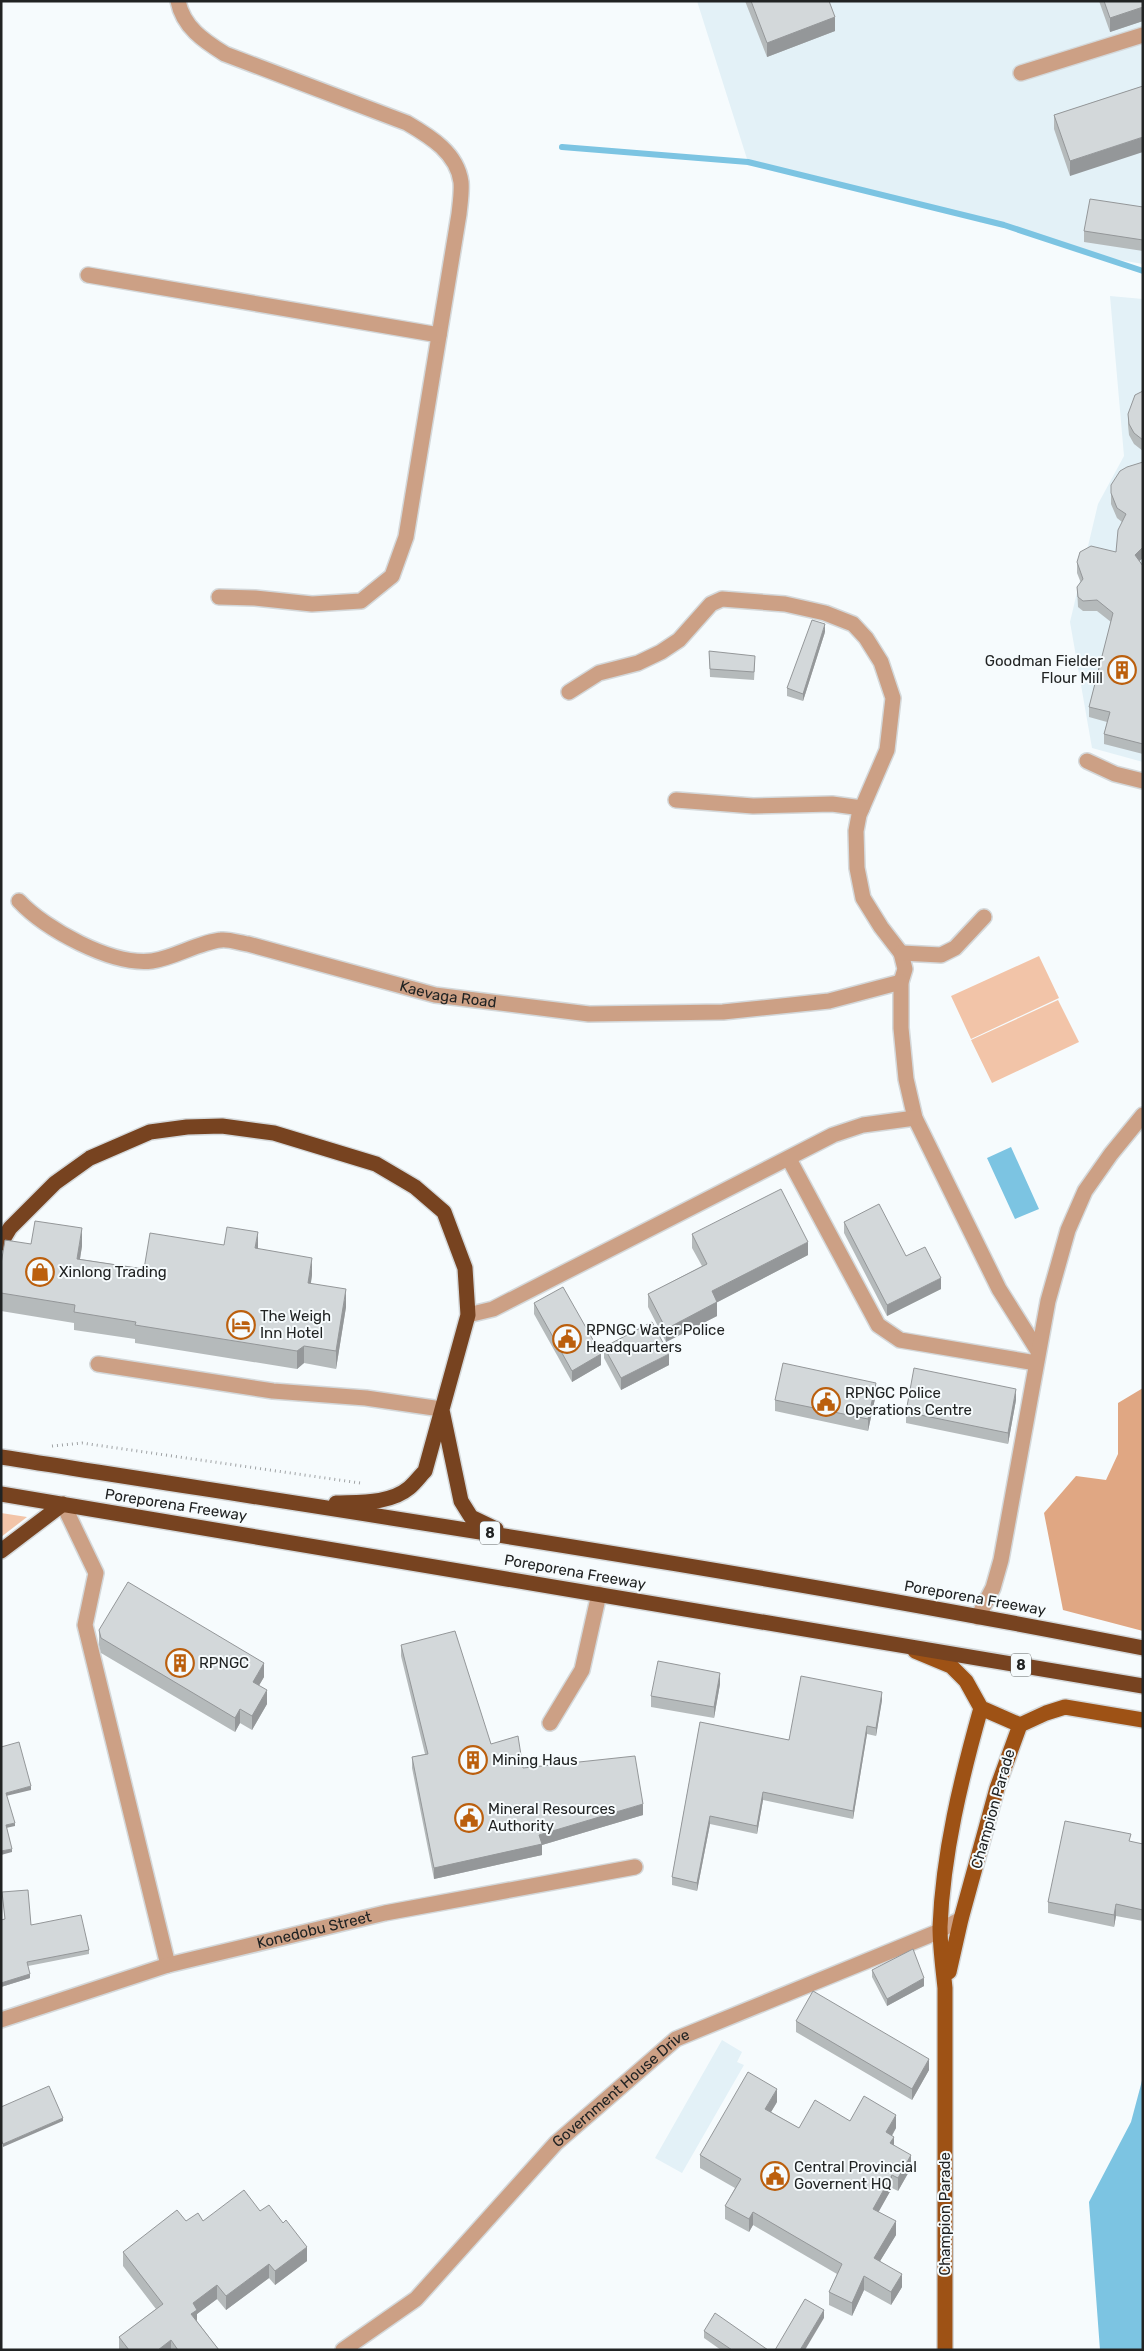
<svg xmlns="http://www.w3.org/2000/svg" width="1144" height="2351" viewBox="0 0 1144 2351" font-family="Rubik,sans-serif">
  <rect width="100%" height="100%" fill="#f6fbfd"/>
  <path fill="#e3f1f7" d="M 697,1 L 1143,1 L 1143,264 L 1102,257 L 1004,225 L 748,162 Z
    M 1110,296 L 1143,299 L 1143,762 L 1092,748 L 1070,622 L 1098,504 L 1124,456 Z
    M 722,2040 L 742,2052 L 737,2062 L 744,2065 L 682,2173 L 655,2158 Z"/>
  <path fill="#f2c4a8" d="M 1039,956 L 1059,998 L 971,1039 L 951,996 Z
    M 1058,1000 L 1079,1042 L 992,1083 L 971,1040 Z
    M 1,1513 L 27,1517 L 1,1537 Z"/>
  <path fill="#e0a783" d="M 1143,1388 L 1143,1631 L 1063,1610 L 1044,1513 L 1076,1476 L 1106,1480 L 1118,1454 L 1118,1403 Z"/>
  <path fill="#7cc4e2" d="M 1011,1147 L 1039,1209 L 1015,1219 L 987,1158 Z
    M 1143,2077 L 1143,2350 L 1100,2350 L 1089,2202 L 1131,2122 Z"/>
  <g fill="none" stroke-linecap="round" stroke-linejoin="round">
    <path stroke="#7cc4e2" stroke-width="6" d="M 562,147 L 748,162 L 1004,225 L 1143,271"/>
    <defs>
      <g id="minor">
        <path d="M 178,1 C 183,27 204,41 225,54 L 407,123 C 431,137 457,153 461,182 C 462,192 460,204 459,214 L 406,537 L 392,576 L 361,601 L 312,604 L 255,598 L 219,597"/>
        <path d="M 1021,73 L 1143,35"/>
        <path d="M 88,275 L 439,335"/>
        <path d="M 569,692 L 599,673 L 638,663 L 661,652 L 679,640 L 711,604 L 722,599 L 785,604 L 825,613 L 853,624 L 866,638 L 881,662 L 893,698 L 887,750 L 859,815 L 856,831 L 857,868 L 863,898 L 881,927 L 901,953 L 905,969 L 901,982 L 901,1028 L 906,1079 L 915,1118 L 999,1289 L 1038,1351"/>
        <path d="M 1087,761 L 1115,774 L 1143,781"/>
        <path d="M 676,800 L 753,806 L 832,804 L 862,808"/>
        <path id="s1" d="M 19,901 C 45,929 112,966 152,961 C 174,958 199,942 221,940 C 229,939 240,943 248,944 L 435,995 L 589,1014 L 723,1012 L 829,1001 L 901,982"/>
        <path d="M 901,953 L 941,955 L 955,948 L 984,917"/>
        <path d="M 789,1159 L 878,1325 L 900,1340 L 1036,1363"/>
        <path d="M 468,1315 L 493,1309 L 833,1135 L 863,1125 L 915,1118"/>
        <path d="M 98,1364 L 273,1391 L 366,1398 L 441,1409"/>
        <path d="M 63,1504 L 96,1573 L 85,1625 L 168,1965"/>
        <path d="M 978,1617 L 993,1588 L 1001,1560 L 1048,1301 L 1068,1230 L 1085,1191 L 1111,1154 L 1143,1115"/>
        <path d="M 550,1723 L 582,1670 L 599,1594"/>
        <path id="s2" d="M 1,2020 L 168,1965 L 385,1913 L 635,1867"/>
        <path id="s3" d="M 343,2350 L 416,2299 L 556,2143 L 676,2039 L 935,1933 L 961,1919"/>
      </g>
      <path id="major" d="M 915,1651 L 951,1666 L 966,1681 L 981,1708 L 1020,1725
        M 949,1972 L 961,1919 L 997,1788 L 1020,1725 L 1046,1713 L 1065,1707 L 1143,1720
        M 945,2350 L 945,1988 C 943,1968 940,1947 940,1927 C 943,1853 961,1779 981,1708"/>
      <path id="highway" d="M 1,1243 L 10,1228 L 55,1183 L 90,1158 L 150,1132 L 187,1127 L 222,1126 L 274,1133 L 376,1164 L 415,1187 L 444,1212 L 465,1268 L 468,1315 L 425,1471 C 420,1476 415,1483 409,1488 C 390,1504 359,1502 336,1503
        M 442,1410 L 461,1501 L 471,1517 L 496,1529
        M 1,1457 C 382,1517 764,1573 1143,1648
        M 1,1494 L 1143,1686
        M 1,1551 L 63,1504"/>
    </defs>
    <use href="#minor" stroke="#d4d8da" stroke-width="18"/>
    <use href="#major" stroke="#d4d8da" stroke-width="18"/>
    <use href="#highway" stroke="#d4d8da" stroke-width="18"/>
    <path stroke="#9fa2a4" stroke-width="3" stroke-dasharray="1 4" stroke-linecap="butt" d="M 52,1446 L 82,1443 L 360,1483"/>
    <use href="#minor" stroke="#cca085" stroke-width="15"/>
    <use href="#major" stroke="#9e5215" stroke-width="15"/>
    <use href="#highway" stroke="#774320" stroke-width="15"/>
  </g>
  <path fill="#b5babb" d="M 745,1 L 829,1 L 835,31 L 767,57 Z
    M 1099,1 L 1143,1 L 1143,21 L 1110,32 Z
    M 1143,86 L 1070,176 L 1054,129 L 1054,115 Z
    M 1143,207 L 1143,251 L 1084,242 L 1084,231 Z
    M 1143,391 L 1143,451 L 1134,444 L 1129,435 L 1128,425 L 1128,414 Z
    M 1143,462 L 1143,558 L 1139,561 L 1143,566 L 1143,754 L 1104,744 L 1104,734 L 1107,722 L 1089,717 L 1089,707 L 1111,622 L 1097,611 L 1083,611 L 1078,607 L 1077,587 L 1081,583 L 1077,573 L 1077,562 L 1116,552 L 1122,522 L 1117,518 L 1111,504 L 1111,485 Z
    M 825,632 L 803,701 L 787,696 L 787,688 Z
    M 709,651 L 755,663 L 754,680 L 710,677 Z
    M 844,1222 L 906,1256 L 941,1289 L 887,1316 L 844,1233 Z
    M 692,1234 L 808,1255 L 717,1302 L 717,1316 L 666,1342 L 648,1307 L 648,1294 L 702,1266 L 692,1248 Z
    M 31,1244 L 82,1246 L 80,1259 L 144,1269 L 224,1245 L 258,1249 L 312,1275 L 311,1283 L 346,1307 L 336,1369 L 304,1363 L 297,1369 L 135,1343 L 135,1339 L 74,1330 L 74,1323 L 1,1311 L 1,1264 Z
    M 534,1303 L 601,1365 L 572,1382 L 534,1314 Z
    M 604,1347 L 669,1365 L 621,1390 L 604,1358 Z
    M 876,1394 L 868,1431 L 775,1411 L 775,1400 Z
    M 1016,1400 L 1008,1444 L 906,1423 L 906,1412 Z
    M 99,1630 L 264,1677 L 259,1685 L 267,1704 L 252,1730 L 240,1723 L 235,1732 L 101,1653 L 99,1645 Z
    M 401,1645 L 491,1744 L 523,1768 L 643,1815 L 542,1845 L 542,1855 L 434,1879 L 412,1768 L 412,1757 L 425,1754 L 401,1656 Z
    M 720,1684 L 714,1718 L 651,1707 L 651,1696 Z
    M 882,1700 L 876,1736 L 867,1734 L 853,1819 L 763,1800 L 757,1834 L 710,1824 L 697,1891 L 672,1885 L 672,1877 L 700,1722 L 789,1740 Z
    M 1131,1842 L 1143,1844 L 1143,1921 L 1116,1916 L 1114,1927 L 1048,1913 L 1048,1902 Z
    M 2,1892 L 31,1925 L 89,1950 L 89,1954 L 28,1966 L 30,1978 L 1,1987 L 1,1920 L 5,1919 Z
    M 872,1970 L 924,1986 L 887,2006 L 872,1977 Z
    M 796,2021 L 929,2070 L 912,2100 L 796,2032 Z
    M 777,2102 L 771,2112 L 799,2128 L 850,2121 L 896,2128 L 892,2136 L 894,2145 L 911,2168 L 898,2191 L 892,2188 L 878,2212 L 896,2235 L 880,2261 L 902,2287 L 891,2305 L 864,2290 L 852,2316 L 829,2305 L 829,2292 L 837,2274 L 753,2225 L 749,2232 L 725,2219 L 725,2206 L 735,2188 L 700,2168 L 700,2155 Z
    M 260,2211 L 307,2261 L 275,2285 L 269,2278 L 226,2310 L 217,2299 L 197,2314 L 197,2321 L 219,2350 L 119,2350 L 119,2337 L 156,2309 L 123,2266 L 123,2252 L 186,2221 L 203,2221 Z
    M 704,2331 L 768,2350 L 721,2350 L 704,2338 Z"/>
  <path fill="#949799" d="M 1143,7 L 1143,21 L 1110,32 L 1110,18 Z
    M 835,17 L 835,31 L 767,57 L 767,43 Z
    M 1143,137 L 1143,152 L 1070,176 L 1070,161 Z
    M 1143,547 L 1143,558 L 1135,565 L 1135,555 Z
    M 825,624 L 825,632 L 803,701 L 803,694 Z
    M 82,1228 L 82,1246 L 77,1277 L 77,1259 Z
    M 258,1232 L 258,1250 L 255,1248 Z
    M 808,1242 L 808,1255 L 712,1305 L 712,1291 Z
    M 312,1258 L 312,1275 L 308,1300 L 308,1283 Z
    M 941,1278 L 941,1289 L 887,1316 L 887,1305 Z
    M 346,1289 L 346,1307 L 336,1369 L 336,1351 Z
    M 717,1302 L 717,1316 L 666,1342 L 666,1329 Z
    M 304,1346 L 304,1363 L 297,1369 L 297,1351 Z
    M 601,1354 L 601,1365 L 572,1382 L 572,1371 Z
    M 669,1354 L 669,1365 L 621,1390 L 621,1378 Z
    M 876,1383 L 876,1394 L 868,1431 L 868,1419 Z
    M 1016,1389 L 1016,1400 L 1008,1444 L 1008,1433 Z
    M 264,1663 L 264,1677 L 253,1696 L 253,1682 Z
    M 720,1673 L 720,1684 L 714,1718 L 714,1707 Z
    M 267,1690 L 267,1704 L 252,1730 L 252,1716 Z
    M 882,1692 L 882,1700 L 876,1736 L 876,1728 Z
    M 240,1709 L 240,1723 L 235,1732 L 235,1718 Z
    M 867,1726 L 867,1734 L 853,1819 L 853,1811 Z
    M 31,1786 L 31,1790 L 6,1796 L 6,1793 Z
    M 763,1792 L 763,1800 L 757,1834 L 757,1826 Z
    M 643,1804 L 643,1815 L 542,1845 L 542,1855 L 434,1879 L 434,1868 L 539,1835 Z
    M 710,1816 L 710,1824 L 697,1891 L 697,1883 Z
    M 15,1823 L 15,1826 L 6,1828 L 6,1825 Z
    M 12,1849 L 12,1852 L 1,1855 L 1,1851 Z
    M 1116,1904 L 1116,1916 L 1114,1927 L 1114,1915 Z
    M 30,1974 L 30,1978 L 1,1987 L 1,1983 Z
    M 924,1978 L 924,1986 L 887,2006 L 887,1999 Z
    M 929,2059 L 929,2070 L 912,2100 L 912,2089 Z
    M 777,2089 L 777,2102 L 765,2122 L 765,2109 Z
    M 896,2115 L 896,2128 L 886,2145 L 886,2132 Z
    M 63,2118 L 63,2121 L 3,2147 L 3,2144 Z
    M 894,2137 L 894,2150 L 890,2143 Z
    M 911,2155 L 911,2168 L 898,2191 L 898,2178 Z
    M 892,2175 L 892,2188 L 873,2222 L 873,2209 Z
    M 753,2212 L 753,2225 L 749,2232 L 749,2219 Z
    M 896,2221 L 896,2235 L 874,2271 L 874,2258 Z
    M 307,2247 L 307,2261 L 275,2285 L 275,2271 Z
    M 269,2264 L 269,2278 L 226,2310 L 226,2296 Z
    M 902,2274 L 902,2287 L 891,2305 L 891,2292 Z
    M 864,2276 L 864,2290 L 852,2316 L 852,2303 Z
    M 217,2285 L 217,2299 L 197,2314 L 197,2323 L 191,2314 L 193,2303 Z
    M 824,2310 L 824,2318 L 805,2350 L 800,2350 Z
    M 171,2340 L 171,2350 L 158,2350 Z"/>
  <path fill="#d3d8da" stroke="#949799" d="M 751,1 L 829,1 L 835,17 L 767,43 Z
    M 1104,1 L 1143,1 L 1143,7 L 1110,18 Z
    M 1143,86 L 1143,137 L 1070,161 L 1054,115 Z
    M 1090,199 L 1143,207 L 1143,240 L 1084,231 Z
    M 1143,391 L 1143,440 L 1134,433 L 1129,424 L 1128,414 L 1135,395 Z
    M 1143,462 L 1143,547 L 1135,555 L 1143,566 L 1143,744 L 1104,734 L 1110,712 L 1089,707 L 1113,613 L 1097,600 L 1083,601 L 1078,597 L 1077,587 L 1083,579 L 1077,562 L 1080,552 L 1091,546 L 1116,552 L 1118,530 L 1126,514 L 1117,508 L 1111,493 L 1111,485 L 1120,471 L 1127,467 Z
    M 812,620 L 825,624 L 803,694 L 787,688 Z
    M 709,651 L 755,656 L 754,672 L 710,669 Z
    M 781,1189 L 808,1242 L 712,1291 L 717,1302 L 666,1329 L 648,1294 L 707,1264 L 692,1234 Z
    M 879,1204 L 906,1256 L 925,1247 L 941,1278 L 887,1305 L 844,1222 Z
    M 35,1221 L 82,1228 L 77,1259 L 144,1269 L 150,1233 L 224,1245 L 227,1227 L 258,1232 L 255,1248 L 312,1258 L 308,1283 L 346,1289 L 336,1351 L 304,1346 L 297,1351 L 135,1325 L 136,1322 L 74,1312 L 75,1305 L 1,1293 L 1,1264 L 5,1240 L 31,1244 Z
    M 563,1287 L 601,1354 L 572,1371 L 534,1303 Z
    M 652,1322 L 669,1354 L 621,1378 L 604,1347 Z
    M 783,1363 L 876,1383 L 868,1419 L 775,1400 Z
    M 914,1368 L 1016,1389 L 1008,1433 L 906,1412 Z
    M 128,1582 L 264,1663 L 253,1682 L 267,1690 L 252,1716 L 240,1709 L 235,1718 L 101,1638 L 99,1630 Z
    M 455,1631 L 491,1744 L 518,1736 L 523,1768 L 635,1756 L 643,1804 L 539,1835 L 542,1844 L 434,1868 L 412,1757 L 428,1754 L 401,1645 Z
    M 658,1661 L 720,1673 L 714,1707 L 651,1696 Z
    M 801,1676 L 882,1692 L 876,1728 L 867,1726 L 853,1811 L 763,1792 L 757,1826 L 710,1816 L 697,1883 L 672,1877 L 700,1722 L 789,1740 Z
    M 19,1742 L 31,1786 L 6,1793 L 15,1823 L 6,1825 L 12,1849 L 1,1851 L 1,1747 Z
    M 1065,1821 L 1131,1834 L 1129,1841 L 1143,1844 L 1143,1910 L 1116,1904 L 1114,1915 L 1048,1902 Z
    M 28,1890 L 31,1925 L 81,1915 L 89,1950 L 27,1962 L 30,1974 L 1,1983 L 1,1920 L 5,1919 L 2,1892 Z
    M 913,1949 L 924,1978 L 887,1999 L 872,1970 Z
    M 813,1991 L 929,2059 L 912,2089 L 796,2021 Z
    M 748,2072 L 777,2089 L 765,2109 L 799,2128 L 815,2100 L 850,2121 L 864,2096 L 896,2115 L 886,2132 L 894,2137 L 890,2143 L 911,2155 L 898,2178 L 892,2175 L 873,2209 L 896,2221 L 874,2258 L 902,2274 L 891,2292 L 864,2276 L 852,2303 L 829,2292 L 842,2264 L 753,2212 L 749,2219 L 725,2206 L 741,2179 L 700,2155 Z
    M 49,2086 L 63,2118 L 3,2144 L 1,2140 L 1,2107 Z
    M 244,2190 L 260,2211 L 269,2205 L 283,2223 L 286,2220 L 307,2247 L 275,2271 L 269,2264 L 226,2296 L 217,2285 L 193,2303 L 197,2310 L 191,2314 L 219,2350 L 178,2350 L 171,2340 L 158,2350 L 129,2350 L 119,2337 L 163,2304 L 123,2252 L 177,2210 L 186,2221 L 198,2213 L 203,2221 Z
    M 805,2299 L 824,2310 L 800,2350 L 775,2350 Z
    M 715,2313 L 768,2350 L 732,2350 L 704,2331 Z"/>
  <defs>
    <symbol id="building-ring" viewBox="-11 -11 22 22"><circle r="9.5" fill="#f6fbfd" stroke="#bb5f0d" stroke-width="1.5"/><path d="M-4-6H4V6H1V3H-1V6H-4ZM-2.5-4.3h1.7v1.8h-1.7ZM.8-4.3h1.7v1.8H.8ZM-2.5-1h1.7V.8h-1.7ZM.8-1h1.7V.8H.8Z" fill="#bb5f0d"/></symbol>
    <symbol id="shop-ring" viewBox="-11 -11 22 22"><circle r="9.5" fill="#f6fbfd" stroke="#bb5f0d" stroke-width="1.5"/><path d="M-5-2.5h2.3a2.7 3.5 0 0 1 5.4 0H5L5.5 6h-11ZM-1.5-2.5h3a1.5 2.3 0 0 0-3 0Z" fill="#bb5f0d"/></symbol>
    <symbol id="hotel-ring" viewBox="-11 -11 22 22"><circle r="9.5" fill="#f6fbfd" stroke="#bb5f0d" stroke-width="1.5"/><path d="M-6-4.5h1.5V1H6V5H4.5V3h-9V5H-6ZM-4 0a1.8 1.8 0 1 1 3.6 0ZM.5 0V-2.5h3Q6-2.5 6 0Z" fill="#bb5f0d"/></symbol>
    <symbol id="civic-ring" viewBox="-11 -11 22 22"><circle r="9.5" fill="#f6fbfd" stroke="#bb5f0d" stroke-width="1.5"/><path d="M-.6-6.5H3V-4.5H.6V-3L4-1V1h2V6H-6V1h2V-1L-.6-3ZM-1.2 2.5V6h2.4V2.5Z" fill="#bb5f0d"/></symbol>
  </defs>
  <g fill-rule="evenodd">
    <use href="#building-ring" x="1106" y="654" width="32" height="32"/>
    <use href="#shop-ring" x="24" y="1256" width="32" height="32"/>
    <use href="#hotel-ring" x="225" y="1309" width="32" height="32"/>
    <use href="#civic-ring" x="551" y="1323" width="32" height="32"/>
    <use href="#civic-ring" x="810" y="1386" width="32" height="32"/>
    <use href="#building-ring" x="164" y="1647" width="32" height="32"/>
    <use href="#building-ring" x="457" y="1744" width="32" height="32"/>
    <use href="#civic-ring" x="453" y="1802" width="32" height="32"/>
    <use href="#civic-ring" x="759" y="2160" width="32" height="32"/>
  </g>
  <g text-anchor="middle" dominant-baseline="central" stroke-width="4" stroke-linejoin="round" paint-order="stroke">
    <g fill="#f6fbfd" stroke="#616464" stroke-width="1">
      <rect x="480" y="1521.5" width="20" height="23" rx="4"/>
      <rect x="1011" y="1653.5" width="20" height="23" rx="4"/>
    </g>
    <g font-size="14" font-weight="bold" fill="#212323">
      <text x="490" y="1533">8</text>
      <text x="1021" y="1665">8</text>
    </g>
    <g font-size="15" fill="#212323" stroke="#f6fbfd" text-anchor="start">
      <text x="1103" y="661" text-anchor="end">Goodman Fielder<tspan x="1103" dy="17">Flour Mill</tspan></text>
      <text x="59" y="1272">Xinlong Trading</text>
      <text x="260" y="1316">The Weigh<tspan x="260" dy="17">Inn Hotel</tspan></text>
      <text x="586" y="1330">RPNGC Water Police<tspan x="586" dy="17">Headquarters</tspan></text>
      <text x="845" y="1393">RPNGC Police<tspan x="845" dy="17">Operations Centre</tspan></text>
      <text x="199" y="1663">RPNGC</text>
      <text x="492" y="1760">Mining Haus</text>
      <text x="488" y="1809">Mineral Resources<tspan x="488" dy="17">Authority</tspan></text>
      <text x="794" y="2167">Central Provincial<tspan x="794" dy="17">Governent HQ</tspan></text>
    </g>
    <g font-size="15" fill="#212323" stroke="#f6fbfd">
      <text stroke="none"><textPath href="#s1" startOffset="456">Kaevaga Road</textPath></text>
      <text transform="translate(176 1505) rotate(9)">Poreporena Freeway</text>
      <text transform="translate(575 1572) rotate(10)">Poreporena Freeway</text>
      <text transform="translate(975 1598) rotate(10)">Poreporena Freeway</text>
      <text transform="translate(993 1809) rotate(-74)">Champion Parade</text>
      <text stroke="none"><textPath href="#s2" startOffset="326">Konedobu Street</textPath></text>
      <text stroke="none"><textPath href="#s3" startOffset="384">Government House Drive</textPath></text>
      <text transform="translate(945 2214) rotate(-90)">Champion Parade</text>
    </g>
  </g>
  <rect width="1144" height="2351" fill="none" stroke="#212323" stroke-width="5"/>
</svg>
